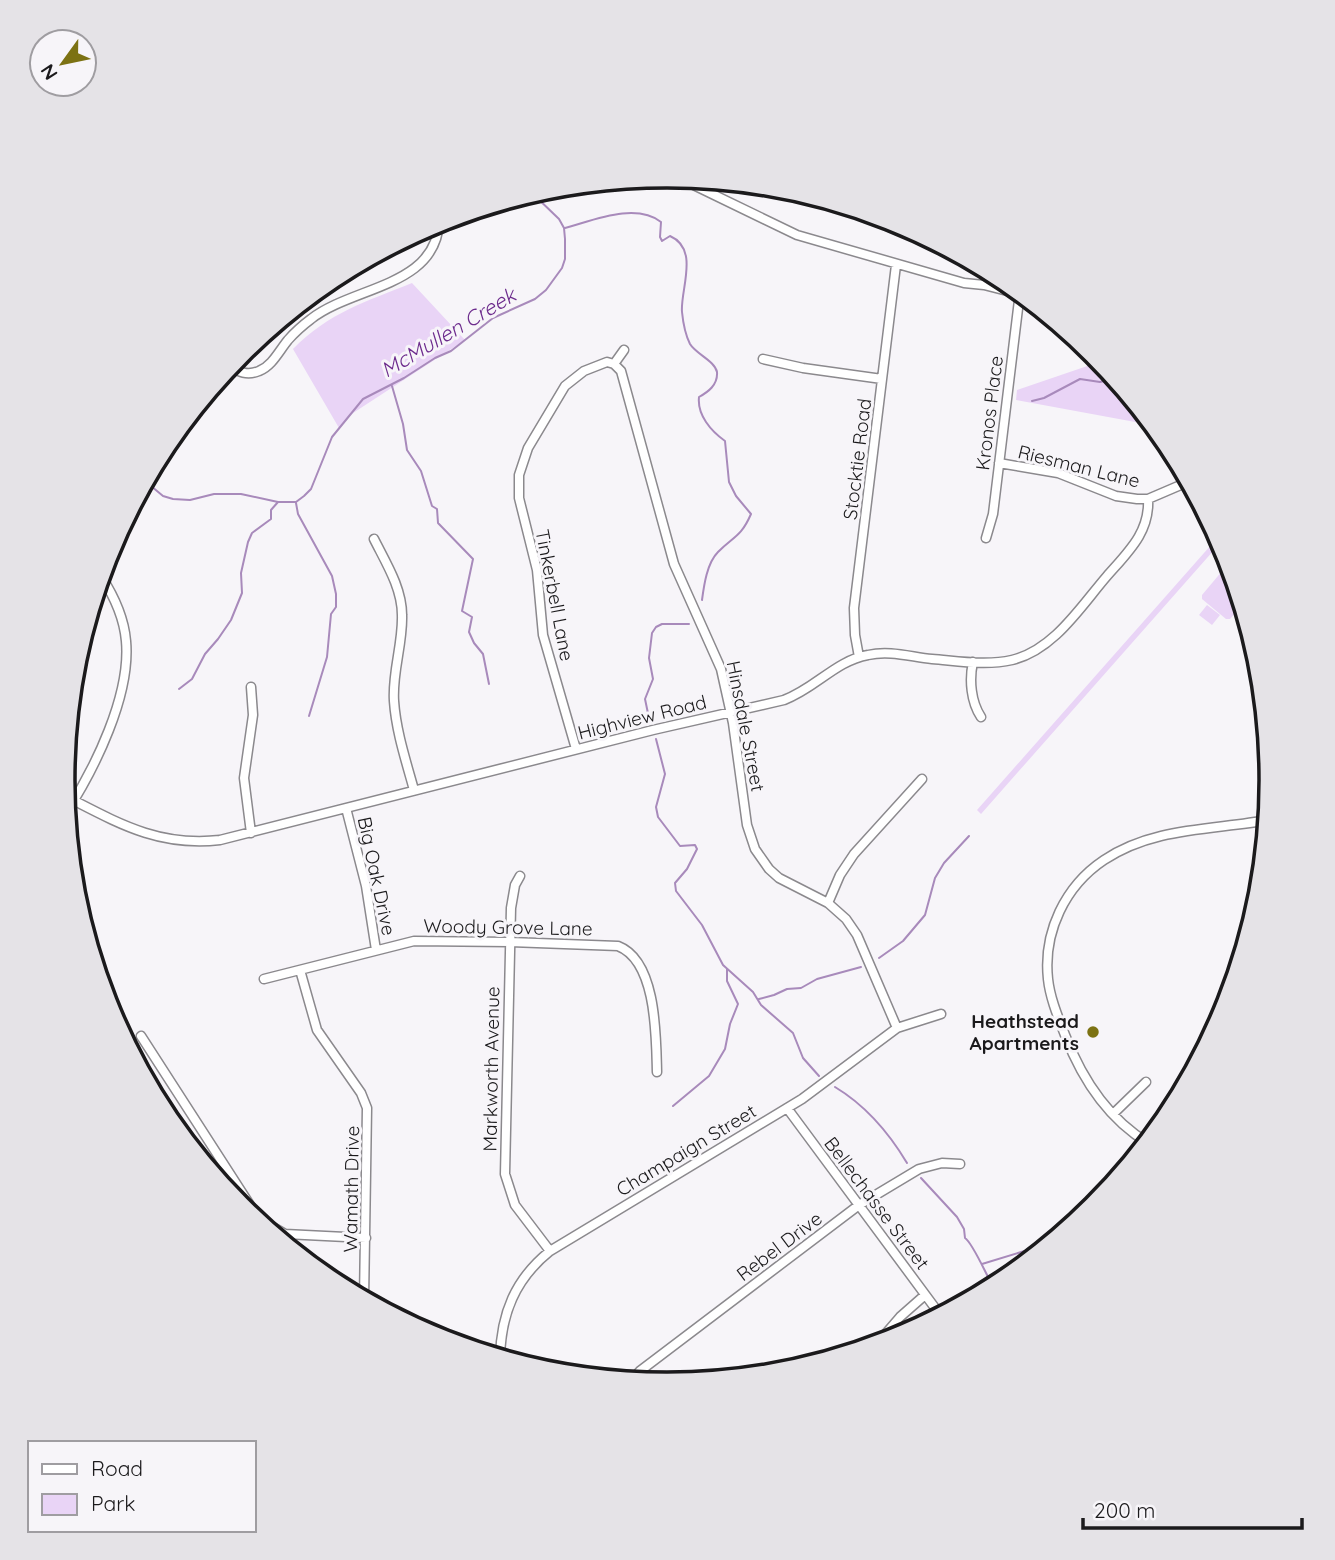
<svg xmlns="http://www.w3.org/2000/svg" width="1335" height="1560" viewBox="0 0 1335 1560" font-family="Quicksand,sans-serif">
  <rect width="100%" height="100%" fill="#f7f5f9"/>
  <path fill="#e9d4f6" d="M 412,283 L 465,340 L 350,415 L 339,428 L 293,349 C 330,312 365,302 412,283 Z
    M 1102,361 L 1151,421 L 1146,424 L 1016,400 L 1017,390 Z
    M 1219,536 L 1222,541 L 981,814 L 977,810 Z
    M 1230,569 L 1233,572 L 1243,604 L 1230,619 L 1226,619 L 1202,599 L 1202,595 L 1223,570 Z
    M 1207,605 L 1220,615 L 1212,625 L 1199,615 Z"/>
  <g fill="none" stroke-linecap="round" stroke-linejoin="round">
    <path stroke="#a88abb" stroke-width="2" d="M 565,228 C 592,221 635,202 661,222 L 660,237 L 662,241 L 670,236 C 700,249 680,290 682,312 C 683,322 686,336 690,344 C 696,354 715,361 717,372 C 718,385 708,392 699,397 C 697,415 711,431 725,441 L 729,482 L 736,496 L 751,514 C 741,537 734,536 718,552 C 707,563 704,585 702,600
      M 392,386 L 403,424 L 407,450 L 421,471 L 432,506 L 437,509 L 438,523 L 473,559 L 462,611 L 472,617 L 469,632 L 474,643 L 483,654 L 489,684
      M 1032,401 L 1044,398 L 1080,379 L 1100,382 L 1116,378
      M 145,481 L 163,496 L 173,499 L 190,500 L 214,494 L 241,494 L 278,502 L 296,502 L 304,496 L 311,489 L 332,437 L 363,399 L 404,378 L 435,358 L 451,351 L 493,318 L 535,299 L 546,290 L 562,268 L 565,259 L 565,239 L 564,228 L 559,219 L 532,193
      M 296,503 L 298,514 L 332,576 L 336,594 L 336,607 L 331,614 L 327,657 L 309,716
      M 179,689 L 192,679 L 205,654 L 218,639 L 231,620 L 242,593 L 241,573 L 248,542 L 252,533 L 271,519 L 271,510 L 278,502
      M 650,723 L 645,699 L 653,679 L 649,658 L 652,633 L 656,627 L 662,624 L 689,624
      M 656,739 L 665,774 L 656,807 L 658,817 L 680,846 L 695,845 L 697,849 L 687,869 L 675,883 L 676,891 L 702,925 L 723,965 L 753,992 L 761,1005 L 793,1033 L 803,1058 L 819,1076
      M 879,958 L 903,941 L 925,915 L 935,878 L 944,863 L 969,836
      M 759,999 L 774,995 L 787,989 L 801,988 L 817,979 L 861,967
      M 835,1087 C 865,1105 889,1133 907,1163
      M 673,1106 L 709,1076 L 725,1049 L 730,1024 L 738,1004 L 727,981 L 727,969
      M 921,1178 L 957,1217 L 964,1229 L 965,1238 C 973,1243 987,1277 994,1288
      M 982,1264 L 1051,1243"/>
    <defs>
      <path id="minor" d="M 675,176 L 797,235 L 964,283 L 984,285 L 1019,294
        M 1019,298 L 1031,300
        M 763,359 L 803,368 L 882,379
        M 614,364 L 621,371 L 674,564 L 721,669 L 733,723 L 747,825 L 755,849 L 769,869 L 779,878 L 828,903 L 846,919 L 857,935 L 897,1028
        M 614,364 L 624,350
        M 229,366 C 239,372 247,376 259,371 C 272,366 279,351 288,340 C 295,332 303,325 311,319 C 353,286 437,287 439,221
        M 999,463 L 1058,473 L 1116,496 L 1137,499 L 1148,499 L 1190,481
        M 986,538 L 993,514 L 1020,292
        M 374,539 C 386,563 402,588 402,615 C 403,644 392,672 394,701 C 396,731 406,761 414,790
        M 859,657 L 855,635 L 854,608 L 896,265
        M 973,662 C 969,680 971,702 981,717
        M 576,749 L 543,635 L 537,570 L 519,498 L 519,475 L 528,448 L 565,386 L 584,371 L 607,362 L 614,364
        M 65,796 C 118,823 158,847 220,840 L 653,730 L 784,700 C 816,688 835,661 868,655 C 890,650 911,657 932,659 C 958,661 986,666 1012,660 C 1054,650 1081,606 1107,576 C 1128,552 1150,532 1148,499
        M 346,808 L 366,886 L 376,950
        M 66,813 C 95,768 131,695 126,641 C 124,617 114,596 101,576
        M 251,833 L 244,778 L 253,715 L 251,687
        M 520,876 L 515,885 L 511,908 L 505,1174 L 515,1205 L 550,1251
        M 828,903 L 840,875 L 854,854 L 922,779
        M 300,970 L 317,1030 L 361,1093 L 367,1108 L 364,1300
        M 264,979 L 414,941 L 510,942 L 618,946 C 657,961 656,1037 657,1072
        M 141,1036 L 259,1219 L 285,1234 L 366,1238
        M 787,1108 L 941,1316
        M 1113,1114 L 1146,1082
        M 1148,1143 C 1107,1118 1082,1079 1065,1035 C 1058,1017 1050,998 1048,979 C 1043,932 1065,886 1104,860 C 1153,827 1213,830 1268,820
        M 875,1346 L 900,1317 L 925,1295
        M 500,1358 C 501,1314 515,1279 550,1251 L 802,1099 L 897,1028 L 941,1014
        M 631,1381 L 640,1371 L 859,1205 L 919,1169 L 942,1163 L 960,1164"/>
    </defs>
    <use href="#minor" stroke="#8b898d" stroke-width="11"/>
    <use href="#minor" stroke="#fff" stroke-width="8"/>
  </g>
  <circle fill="#7c7213" stroke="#f7f5f9" stroke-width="2.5" cx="1093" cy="1032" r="7"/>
  <g text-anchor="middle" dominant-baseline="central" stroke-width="6" stroke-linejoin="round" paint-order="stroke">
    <g font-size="19" fill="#1b1a1c" stroke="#f7f5f9">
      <text transform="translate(989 413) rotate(-83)">Kronos Place</text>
      <text transform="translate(857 459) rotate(-83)">Stocktie Road</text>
      <text transform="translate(1079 466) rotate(14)">Riesman Lane</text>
      <text transform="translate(555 595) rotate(79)">Tinkerbell Lane</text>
      <text transform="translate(642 717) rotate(-14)">Highview Road</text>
      <text transform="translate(746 726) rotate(79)">Hinsdale Street</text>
      <text transform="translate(377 876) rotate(78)">Big Oak Drive</text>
      <text transform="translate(508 927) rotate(1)">Woody Grove Lane</text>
      <text transform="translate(491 1069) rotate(-89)">Markworth Avenue</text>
      <text transform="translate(686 1150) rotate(-31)">Champaign Street</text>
      <text transform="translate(351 1189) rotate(-89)">Wamath Drive</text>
      <text transform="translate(877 1203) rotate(53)">Bellechasse Street</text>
      <text transform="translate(779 1246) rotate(-37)">Rebel Drive</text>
    </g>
    <g font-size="19" font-weight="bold" fill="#1b1a1c" stroke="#f7f5f9" text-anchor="end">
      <text x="1079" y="1021">Heathstead<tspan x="1079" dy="22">Apartments</tspan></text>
    </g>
    <g font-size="21" font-style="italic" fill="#6d2c8d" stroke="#f7f5f9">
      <text transform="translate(448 332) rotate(-31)">McMullen Creek</text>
    </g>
  </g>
  <path d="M0 0H1335V1560H0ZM75 780a592 592 0 1 1 1184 0a592 592 0 1 1-1184 0Z" fill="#e5e3e7" fill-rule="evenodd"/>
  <path fill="none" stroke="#1b1a1c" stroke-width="3.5" d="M75 780a592 592 0 1 1 1184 0a592 592 0 1 1-1184 0Z"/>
  <rect x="28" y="1441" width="228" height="91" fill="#f7f5f9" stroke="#9f9da1" stroke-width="2"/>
  <rect x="42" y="1464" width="35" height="10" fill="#ffffff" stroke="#9f9da1" stroke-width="2"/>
  <text x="91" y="1476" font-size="21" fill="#1b1a1c">Road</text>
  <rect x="42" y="1494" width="35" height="21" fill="#e9d4f6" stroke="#9f9da1" stroke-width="2"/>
  <text x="91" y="1511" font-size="21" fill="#1b1a1c">Park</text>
  <g transform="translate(63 63) rotate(237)"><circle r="33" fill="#f7f5f9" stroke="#9f9da1" stroke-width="2"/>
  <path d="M0-5L12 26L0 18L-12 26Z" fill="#7c7213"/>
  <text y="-10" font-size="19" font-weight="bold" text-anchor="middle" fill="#1b1a1c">N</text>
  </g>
  <path d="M1083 1518v10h219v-10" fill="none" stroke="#1b1a1c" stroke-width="3.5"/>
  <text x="1094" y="1518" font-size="21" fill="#1b1a1c" stroke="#f7f5f9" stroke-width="5" paint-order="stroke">200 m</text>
</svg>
